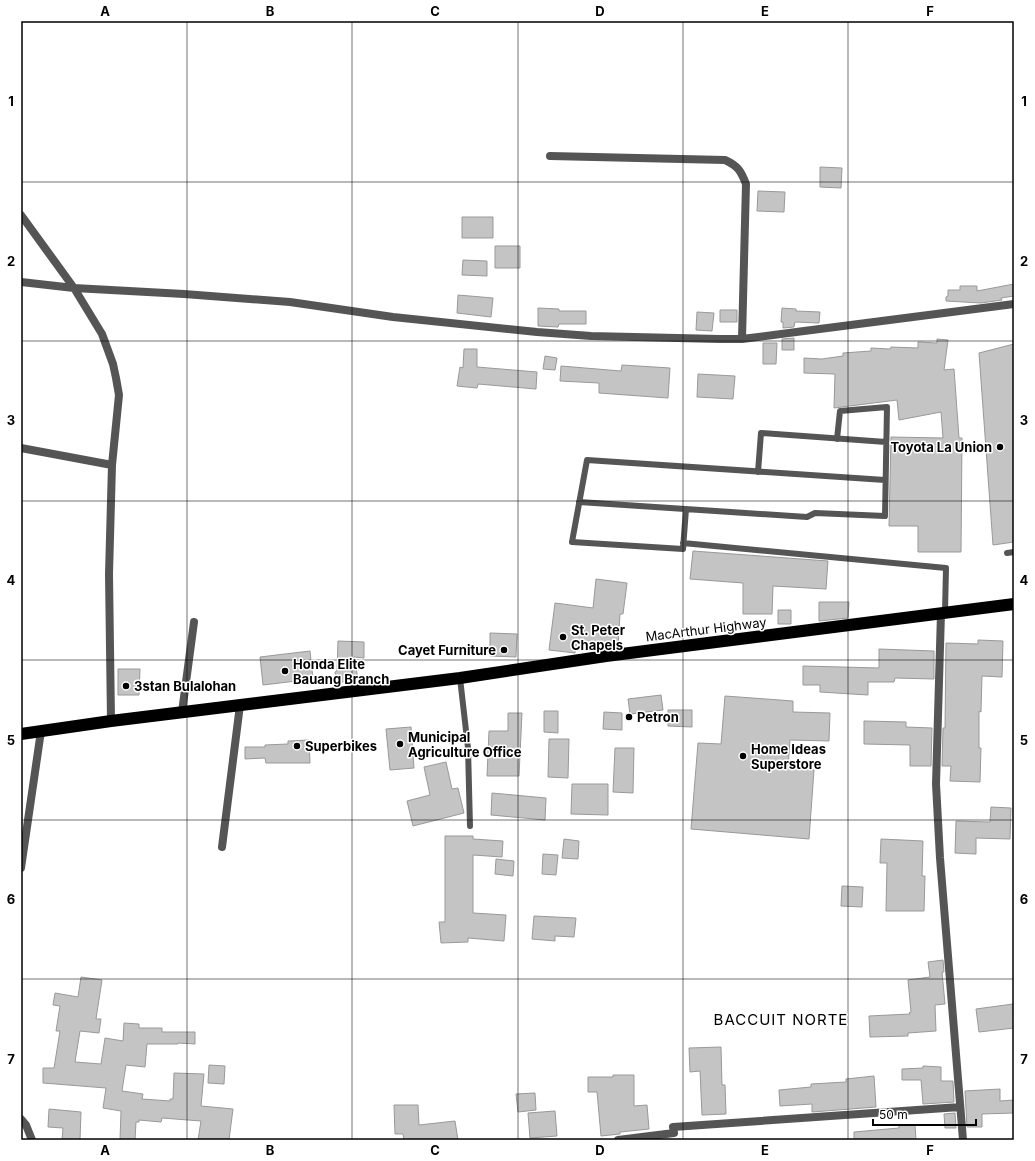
<svg xmlns="http://www.w3.org/2000/svg" width="1035" height="1161" viewBox="0 0 1035 1161" font-family="Inter,sans-serif">
  <rect width="100%" height="100%" fill="#fff"/>
  <path fill="#c4c4c4" stroke="#999" d="M 820,167 L 842,168 L 841,188 L 820,187 Z
    M 758,191 L 785,192 L 784,212 L 757,211 Z
    M 462,217 L 493,217 L 493,238 L 462,238 Z
    M 495,246 L 520,246 L 520,268 L 495,268 Z
    M 463,260 L 487,261 L 487,276 L 462,275 Z
    M 1014,284 L 1014,296 L 1001,298 L 1002,300 L 981,303 L 946,301 L 946,297 L 948,296 L 948,290 L 960,290 L 960,286 L 977,286 L 977,291 Z
    M 458,295 L 493,298 L 491,317 L 457,313 Z
    M 538,308 L 559,309 L 559,311 L 586,311 L 586,324 L 559,324 L 558,327 L 538,326 Z
    M 782,308 L 796,309 L 796,311 L 820,312 L 819,323 L 795,322 L 794,327 L 783,328 L 783,322 L 781,322 Z
    M 720,310 L 737,310 L 737,322 L 720,322 Z
    M 697,312 L 714,313 L 712,331 L 696,330 Z
    M 794,338 L 794,350 L 782,350 L 782,339 Z
    M 937,339 L 948,340 L 944,370 L 954,369 L 959,438 L 962,438 L 961,552 L 918,552 L 918,526 L 889,526 L 891,437 L 943,438 L 941,412 L 899,420 L 897,400 L 834,408 L 835,374 L 804,373 L 804,358 L 822,359 L 843,356 L 843,353 L 871,351 L 871,348 L 890,349 L 891,347 L 918,348 L 918,342 L 937,343 Z
    M 763,343 L 777,343 L 776,364 L 763,364 Z
    M 1014,344 L 1014,542 L 993,545 L 979,353 Z
    M 464,349 L 477,349 L 477,367 L 537,372 L 536,389 L 478,384 L 477,388 L 457,386 L 460,367 L 463,368 Z
    M 545,356 L 557,358 L 555,370 L 543,369 Z
    M 622,365 L 670,368 L 668,398 L 599,393 L 599,383 L 560,381 L 561,366 L 621,371 Z
    M 698,374 L 735,376 L 733,399 L 697,397 Z
    M 693,551 L 828,561 L 826,589 L 773,586 L 772,614 L 743,614 L 743,583 L 690,579 Z
    M 596,579 L 627,583 L 623,614 L 620,614 L 618,647 L 612,648 L 576,645 L 575,653 L 549,650 L 555,603 L 593,608 Z
    M 819,602 L 849,602 L 848,618 L 819,621 Z
    M 778,610 L 791,610 L 791,624 L 778,624 Z
    M 490,633 L 517,634 L 516,657 L 490,656 Z
    M 978,640 L 1003,641 L 1002,677 L 982,676 L 981,712 L 979,711 L 979,748 L 981,748 L 980,782 L 950,781 L 951,766 L 942,766 L 943,728 L 945,728 L 946,643 L 978,644 Z
    M 338,641 L 364,642 L 364,658 L 354,657 L 358,679 L 337,683 L 335,672 L 337,671 Z
    M 879,649 L 934,651 L 934,679 L 895,678 L 894,682 L 868,682 L 868,695 L 820,692 L 820,685 L 803,685 L 803,666 L 879,668 Z
    M 310,651 L 313,679 L 263,685 L 260,657 Z
    M 118,669 L 140,669 L 139,695 L 118,695 Z
    M 661,695 L 663,710 L 630,714 L 628,699 Z
    M 725,696 L 793,701 L 793,712 L 830,713 L 829,741 L 790,740 L 788,768 L 814,770 L 809,839 L 691,829 L 698,743 L 721,744 Z
    M 668,710 L 692,710 L 692,727 L 668,726 Z
    M 544,711 L 558,711 L 558,733 L 544,732 Z
    M 604,712 L 622,713 L 622,730 L 603,729 Z
    M 508,713 L 522,713 L 519,776 L 487,776 L 489,731 L 508,731 Z
    M 864,721 L 906,722 L 906,727 L 932,728 L 931,766 L 910,766 L 910,745 L 864,744 Z
    M 411,727 L 414,768 L 390,770 L 386,729 Z
    M 549,739 L 569,739 L 568,778 L 548,777 Z
    M 309,740 L 310,763 L 266,763 L 265,758 L 245,759 L 245,747 L 265,747 L 265,745 L 288,744 L 288,741 Z
    M 615,748 L 634,748 L 633,793 L 613,792 Z
    M 446,762 L 452,789 L 458,788 L 464,813 L 413,826 L 407,801 L 430,795 L 424,767 Z
    M 572,784 L 608,784 L 608,815 L 571,814 Z
    M 492,793 L 546,798 L 545,820 L 491,815 Z
    M 991,807 L 1011,808 L 1010,839 L 976,838 L 976,854 L 955,853 L 956,821 L 990,822 Z
    M 445,836 L 473,836 L 473,839 L 503,841 L 502,857 L 473,855 L 473,913 L 506,915 L 504,941 L 468,938 L 468,942 L 441,943 L 439,922 L 445,922 Z
    M 564,839 L 579,841 L 578,859 L 562,858 Z
    M 881,839 L 923,841 L 922,876 L 925,876 L 924,911 L 886,911 L 887,863 L 880,863 Z
    M 543,854 L 558,855 L 556,875 L 542,874 Z
    M 496,859 L 514,861 L 513,876 L 495,874 Z
    M 842,886 L 863,887 L 862,907 L 841,906 Z
    M 534,916 L 576,918 L 574,937 L 555,936 L 555,941 L 532,939 Z
    M 943,960 L 944,972 L 942,972 L 945,1004 L 935,1005 L 936,1031 L 908,1033 L 908,1036 L 870,1037 L 869,1016 L 910,1014 L 909,1013 L 911,1012 L 908,980 L 930,977 L 928,962 Z
    M 81,977 L 102,980 L 96,1019 L 101,1019 L 99,1033 L 80,1031 L 75,1062 L 101,1064 L 105,1038 L 123,1041 L 124,1023 L 139,1024 L 139,1028 L 162,1028 L 162,1032 L 195,1032 L 195,1044 L 178,1043 L 178,1044 L 147,1044 L 145,1067 L 126,1065 L 122,1091 L 143,1094 L 142,1099 L 170,1101 L 170,1099 L 173,1099 L 174,1073 L 204,1074 L 201,1106 L 233,1109 L 229,1140 L 198,1140 L 201,1121 L 162,1118 L 161,1122 L 139,1120 L 139,1122 L 136,1122 L 135,1140 L 120,1140 L 121,1111 L 103,1108 L 106,1088 L 43,1083 L 43,1068 L 54,1068 L 60,1031 L 56,1031 L 60,1006 L 53,1005 L 55,993 L 78,997 Z
    M 1013,1004 L 1014,1028 L 979,1032 L 976,1009 Z
    M 721,1047 L 722,1085 L 725,1085 L 726,1114 L 702,1115 L 700,1071 L 690,1072 L 689,1048 Z
    M 209,1065 L 225,1066 L 224,1084 L 208,1083 Z
    M 923,1066 L 941,1067 L 941,1081 L 953,1081 L 954,1102 L 923,1104 L 921,1080 L 902,1080 L 902,1069 L 923,1068 Z
    M 613,1075 L 634,1075 L 634,1106 L 647,1105 L 649,1129 L 620,1132 L 620,1134 L 601,1136 L 597,1092 L 588,1092 L 588,1077 L 613,1077 Z
    M 874,1076 L 876,1107 L 812,1112 L 812,1104 L 780,1106 L 779,1090 L 811,1087 L 811,1084 L 846,1082 L 846,1079 Z
    M 1000,1089 L 1000,1101 L 1014,1100 L 1014,1113 L 982,1114 L 982,1127 L 967,1127 L 965,1091 Z
    M 535,1093 L 536,1110 L 518,1112 L 516,1094 Z
    M 394,1105 L 418,1105 L 419,1125 L 455,1121 L 458,1140 L 404,1140 L 403,1134 L 395,1134 Z
    M 49,1109 L 81,1112 L 80,1140 L 62,1140 L 63,1128 L 48,1127 Z
    M 555,1111 L 557,1136 L 530,1138 L 528,1113 Z
    M 955,1113 L 956,1128 L 945,1128 L 944,1114 Z
    M 899,1125 L 915,1125 L 916,1140 L 854,1140 L 854,1132 L 899,1128 Z"/>
  <g fill="none" stroke-linecap="round" stroke-linejoin="round">
    <path stroke="#555" stroke-width="6" d="M 758,472 L 761,433 L 886,442
      M 579,502 L 807,517 L 815,513 L 885,516 L 887,407 L 840,411 L 837,439
      M 686,509 L 683,549 L 572,542 L 587,460 L 885,480
      M 683,543 L 946,568 L 945,612
      M 1007,553 L 1014,552
      M 460,678 L 468,748 L 470,826"/>
    <path stroke="#555" stroke-width="8" d="M 550,156 L 725,160 C 738,166 741,171 746,184 L 742,339
      M 21,215 L 74,288 L 102,334 L 113,364 L 116,378 L 119,395 L 112,465 L 109,574 L 111,721
      M 21,282 L 74,288 L 184,294 L 290,302 L 393,317 L 537,332 L 591,336 L 720,339 L 742,339 L 804,331 L 1014,304
      M 21,448 L 112,465
      M 941,613 L 936,784 L 940,858 L 963,1140
      M 182,712 L 194,622
      M 222,847 L 240,705
      M 21,868 L 41,731
      M 21,1119 L 26,1125 L 32,1140
      M 618,1140 L 674,1133 L 673,1127 L 960,1107"/>
    <path stroke="#000" stroke-width="12" d="M 21,734 L 111,721 L 460,678 L 606,656 L 1014,604"/>
  </g>
  <path fill="none" stroke="#000" stroke-width="1" stroke-opacity="0.55" d="M 187,21 L 187,1140M 352,21 L 352,1140M 518,21 L 518,1140M 683,21 L 683,1140M 848,21 L 848,1140M 21,182 L 1014,182M 21,341 L 1014,341M 21,501 L 1014,501M 21,660 L 1014,660M 21,820 L 1014,820M 21,979 L 1014,979"/>
  <g fill="#000" stroke="#fff" stroke-width="1.5">
    <circle cx="1000" cy="447" r="4"/>
    <circle cx="563" cy="637" r="4"/>
    <circle cx="504" cy="650" r="4"/>
    <circle cx="285" cy="671" r="4"/>
    <circle cx="126" cy="686" r="4"/>
    <circle cx="629" cy="717" r="4"/>
    <circle cx="400" cy="744" r="4"/>
    <circle cx="297" cy="746" r="4"/>
    <circle cx="743" cy="756" r="4"/>
  </g>
  <g text-anchor="middle" dominant-baseline="central" stroke-width="3" stroke-linejoin="round" paint-order="stroke">
    <g font-size="13" font-weight="bold" fill="#000" stroke="#fff" text-anchor="start">
      <text x="992" y="447" text-anchor="end">Toyota La Union</text>
      <text x="571" y="630">St. Peter<tspan x="571" dy="15">Chapels</tspan></text>
      <text x="496" y="650" text-anchor="end">Cayet Furniture</text>
      <text x="293" y="664">Honda Elite<tspan x="293" dy="15">Bauang Branch</tspan></text>
      <text x="134" y="686">3stan Bulalohan</text>
      <text x="637" y="717">Petron</text>
      <text x="408" y="737">Municipal<tspan x="408" dy="15">Agriculture Office</tspan></text>
      <text x="305" y="746">Superbikes</text>
      <text x="751" y="749">Home Ideas<tspan x="751" dy="15">Superstore</tspan></text>
    </g>
    <g font-size="13" fill="#000" stroke="#fff">
      <text transform="translate(706 629) rotate(-7)">MacArthur Highway</text>
    </g>
    <g font-size="15" letter-spacing="1" fill="#000" stroke="#fff">
      <text x="781" y="1019">BACCUIT NORTE</text>
    </g>
  </g>
  <rect width="1035" height="1161" fill="none" stroke="#ffffff" stroke-width="44"/>
  <path d="M873 1119v6h103v-6" fill="none" stroke="#000000" stroke-width="2"/>
  <text x="879" y="1119" font-size="12" fill="#000000" stroke="#ffffff" stroke-width="3" paint-order="stroke">50 m</text>
  <rect x="22" y="22" width="991" height="1117" fill="none" stroke="#000" stroke-width="1.5"/>
  <g font-size="13" text-anchor="middle" font-weight="bold" fill="#000">
    <text x="105" y="16">A</text>
    <text x="270" y="16">B</text>
    <text x="435" y="16">C</text>
    <text x="600" y="16">D</text>
    <text x="765" y="16">E</text>
    <text x="930" y="16">F</text>
    <text x="11" y="106">1</text>
    <text x="1024" y="106">1</text>
    <text x="11" y="266">2</text>
    <text x="1024" y="266">2</text>
    <text x="11" y="425">3</text>
    <text x="1024" y="425">3</text>
    <text x="11" y="585">4</text>
    <text x="1024" y="585">4</text>
    <text x="11" y="745">5</text>
    <text x="1024" y="745">5</text>
    <text x="11" y="904">6</text>
    <text x="1024" y="904">6</text>
    <text x="11" y="1064">7</text>
    <text x="1024" y="1064">7</text>
    <text x="105" y="1155">A</text>
    <text x="270" y="1155">B</text>
    <text x="435" y="1155">C</text>
    <text x="600" y="1155">D</text>
    <text x="765" y="1155">E</text>
    <text x="930" y="1155">F</text>
  </g>
</svg>
